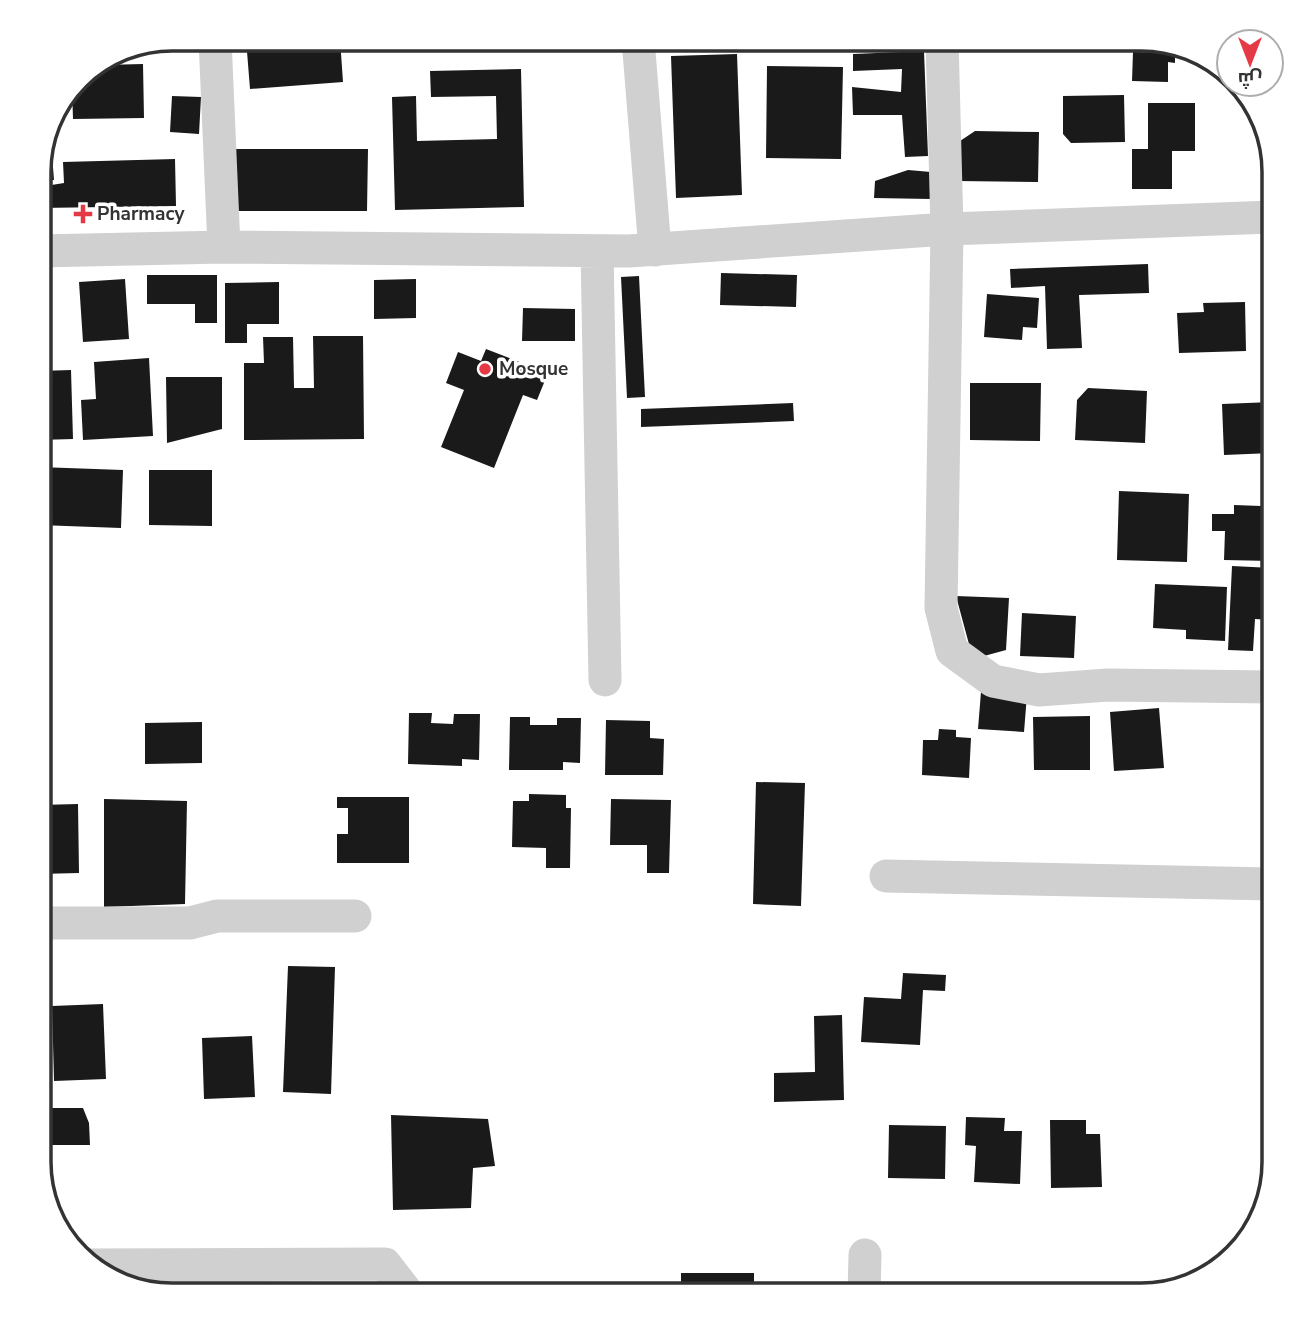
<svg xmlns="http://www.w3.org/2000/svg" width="1313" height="1334" viewBox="0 0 1313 1334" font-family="'Nunito Sans',Cairo,sans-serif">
  <rect width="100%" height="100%" fill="#fff"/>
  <path fill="#1a1a1a" d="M 172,38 L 195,39 L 194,47 L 149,47 Z
    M 246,39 L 340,39 L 343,82 L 250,89 Z
    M 924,51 L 928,156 L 905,157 L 902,115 L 853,115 L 852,87 L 901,92 L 902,69 L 853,71 L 853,54 Z
    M 1133,52 L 1175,53 L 1175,63 L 1168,62 L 1168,82 L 1132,81 Z
    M 737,54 L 742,195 L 676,198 L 671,56 Z
    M 143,64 L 144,118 L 73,119 L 72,87 L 84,72 L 103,65 Z
    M 767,66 L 843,67 L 841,159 L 766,158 Z
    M 521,69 L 524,207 L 395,210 L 392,97 L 416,96 L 417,141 L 497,139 L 496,96 L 431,97 L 430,71 Z
    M 1124,95 L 1125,142 L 1071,143 L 1063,134 L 1063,96 Z
    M 172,96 L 201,97 L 199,134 L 170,132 Z
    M 1148,103 L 1195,103 L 1195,151 L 1172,151 L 1172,189 L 1132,189 L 1132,149 L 1148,149 Z
    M 48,129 L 50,129 L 54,180 L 39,181 L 39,163 Z
    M 975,131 L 1039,132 L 1038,182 L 957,181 L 957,143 Z
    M 229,149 L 368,149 L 367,211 L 229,211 Z
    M 175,159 L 176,206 L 39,208 L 39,187 L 64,183 L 63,162 Z
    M 908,170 L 931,172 L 931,199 L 874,198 L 875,181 Z
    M 1148,264 L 1149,293 L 1079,295 L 1082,348 L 1047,349 L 1045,286 L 1011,288 L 1010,269 Z
    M 721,273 L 797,275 L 796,307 L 720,305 Z
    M 147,275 L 217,275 L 217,323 L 195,323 L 195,304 L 147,304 Z
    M 639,276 L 645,397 L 627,398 L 621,277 Z
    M 125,279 L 129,339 L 83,342 L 79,282 Z
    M 416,279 L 416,318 L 374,319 L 374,280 Z
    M 279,282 L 279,324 L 247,324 L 247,343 L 225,343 L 225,283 Z
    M 987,294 L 1039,298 L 1037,328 L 1023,327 L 1022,340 L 984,337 Z
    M 1267,297 L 1274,297 L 1274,358 L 1265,358 Z
    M 1245,302 L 1246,351 L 1179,353 L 1177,313 L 1204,312 L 1203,303 Z
    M 523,308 L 575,309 L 575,341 L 522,341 Z
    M 313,336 L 363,336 L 364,439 L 244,440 L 244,363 L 264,363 L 263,337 L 293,337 L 294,388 L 314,388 Z
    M 486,349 L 548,373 L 537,400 L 523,395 L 494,468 L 441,447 L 464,390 L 446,383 L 458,352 L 481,361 Z
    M 149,358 L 153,436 L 83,440 L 81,400 L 96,399 L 94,362 Z
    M 71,370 L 73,439 L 39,440 L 39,371 Z
    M 166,377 L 222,377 L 222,429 L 167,443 Z
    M 970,383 L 1041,383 L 1040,441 L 970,440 Z
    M 1088,388 L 1147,391 L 1145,443 L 1075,440 L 1077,400 Z
    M 1274,402 L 1274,453 L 1224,455 L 1222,404 Z
    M 793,403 L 794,421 L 641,427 L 641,409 Z
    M 39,467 L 123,470 L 121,528 L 39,525 Z
    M 149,470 L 212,470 L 212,526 L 149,525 Z
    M 1119,491 L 1189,494 L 1187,562 L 1117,560 Z
    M 1274,500 L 1274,561 L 1224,560 L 1225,531 L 1212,531 L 1212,514 L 1234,514 L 1234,505 L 1261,506 Z
    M 1232,566 L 1274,568 L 1274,620 L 1255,619 L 1253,651 L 1228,650 Z
    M 1155,584 L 1227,587 L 1225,641 L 1186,639 L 1186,630 L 1153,628 Z
    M 956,596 L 1009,598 L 1006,650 L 973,659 Z
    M 1022,613 L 1076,616 L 1074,658 L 1020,656 Z
    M 981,692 L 1027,695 L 1024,732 L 978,729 Z
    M 1159,708 L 1164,768 L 1114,771 L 1110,712 Z
    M 409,713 L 432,713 L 431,723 L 453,724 L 454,714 L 480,714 L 479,760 L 462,759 L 462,766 L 408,764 Z
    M 1090,716 L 1090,770 L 1034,770 L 1033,717 Z
    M 510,717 L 530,717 L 530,725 L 557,725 L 557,718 L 581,718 L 580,763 L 563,762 L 563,770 L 509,770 Z
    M 606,720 L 650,721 L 650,738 L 664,739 L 663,775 L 605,775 Z
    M 202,722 L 202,763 L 145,764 L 145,723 Z
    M 939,729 L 956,730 L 956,737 L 971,738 L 969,778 L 922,775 L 923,740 L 938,740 Z
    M 756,782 L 805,783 L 801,906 L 753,904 Z
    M 529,794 L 566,795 L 566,808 L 571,808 L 570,868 L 546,868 L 546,848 L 512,847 L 513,801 L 529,801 Z
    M 337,797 L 409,797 L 409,863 L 337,863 L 337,834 L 348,834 L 348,808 L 337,808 Z
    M 104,799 L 187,801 L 185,904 L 104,907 Z
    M 611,799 L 671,800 L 669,873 L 647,873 L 647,845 L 610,845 Z
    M 78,804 L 79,873 L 39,874 L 39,805 Z
    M 288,966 L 335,967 L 331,1094 L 283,1092 Z
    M 903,973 L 946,975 L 945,991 L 923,990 L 920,1045 L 861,1042 L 864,997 L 901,999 Z
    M 103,1004 L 106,1079 L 54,1081 L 52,1006 Z
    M 842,1015 L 844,1100 L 774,1102 L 774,1073 L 815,1072 L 814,1016 Z
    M 252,1036 L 255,1097 L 204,1099 L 202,1038 Z
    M 43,1108 L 83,1108 L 89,1123 L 90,1145 L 43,1145 Z
    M 391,1115 L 488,1119 L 495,1166 L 473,1168 L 471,1208 L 393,1210 Z
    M 966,1117 L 1005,1118 L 1004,1131 L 1022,1131 L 1020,1184 L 974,1182 L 976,1146 L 965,1145 Z
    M 1050,1120 L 1086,1120 L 1086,1134 L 1100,1134 L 1102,1187 L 1051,1188 Z
    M 889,1125 L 946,1126 L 945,1179 L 888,1178 Z
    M 681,1273 L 754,1273 L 754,1295 L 681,1295 Z"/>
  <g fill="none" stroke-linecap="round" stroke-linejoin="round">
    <path stroke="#d0d0d0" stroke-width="33" d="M 215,39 L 224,247
      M 638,39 L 655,250
      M 942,39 L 947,229 L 941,608 L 952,651 L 993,681 L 1039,690 L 1108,685 L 1274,687
      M 39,251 L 224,247 L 629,251 L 947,229 L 1274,217
      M 597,251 L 605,680
      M 886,876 L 1274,884
      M 39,923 L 190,923 L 217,916 L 355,916
      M 91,1265 L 385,1264 L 409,1295
      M 864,1295 L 865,1255"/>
  </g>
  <g fill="#e63946" stroke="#fff" stroke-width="2.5">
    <path d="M79.5 203.5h7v7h7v7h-7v7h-7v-7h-7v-7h7z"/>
    <circle cx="485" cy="369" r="7"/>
  </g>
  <g text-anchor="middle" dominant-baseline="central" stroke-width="7" stroke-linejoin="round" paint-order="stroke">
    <g font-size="19" font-weight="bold" fill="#333" stroke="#fff" text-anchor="start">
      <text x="97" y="214">Pharmacy</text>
      <text x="499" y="369">Mosque</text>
    </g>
  </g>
  <path d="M0 0H1313V1334H0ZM172 51H1141A121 121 0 0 1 1262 172V1162A121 121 0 0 1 1141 1283H172A121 121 0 0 1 51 1162V172A121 121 0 0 1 172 51Z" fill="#fff" fill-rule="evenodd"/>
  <path fill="none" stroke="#333" stroke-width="3.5" d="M172 51H1141A121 121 0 0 1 1262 172V1162A121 121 0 0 1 1141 1283H172A121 121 0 0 1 51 1162V172A121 121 0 0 1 172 51Z"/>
  <g transform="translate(1250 63) rotate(180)"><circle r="33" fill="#ffffff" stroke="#adadad" stroke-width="2"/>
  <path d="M0-5L12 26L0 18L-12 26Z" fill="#e63946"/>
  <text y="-10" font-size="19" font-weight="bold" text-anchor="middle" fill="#333333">ش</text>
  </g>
</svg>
